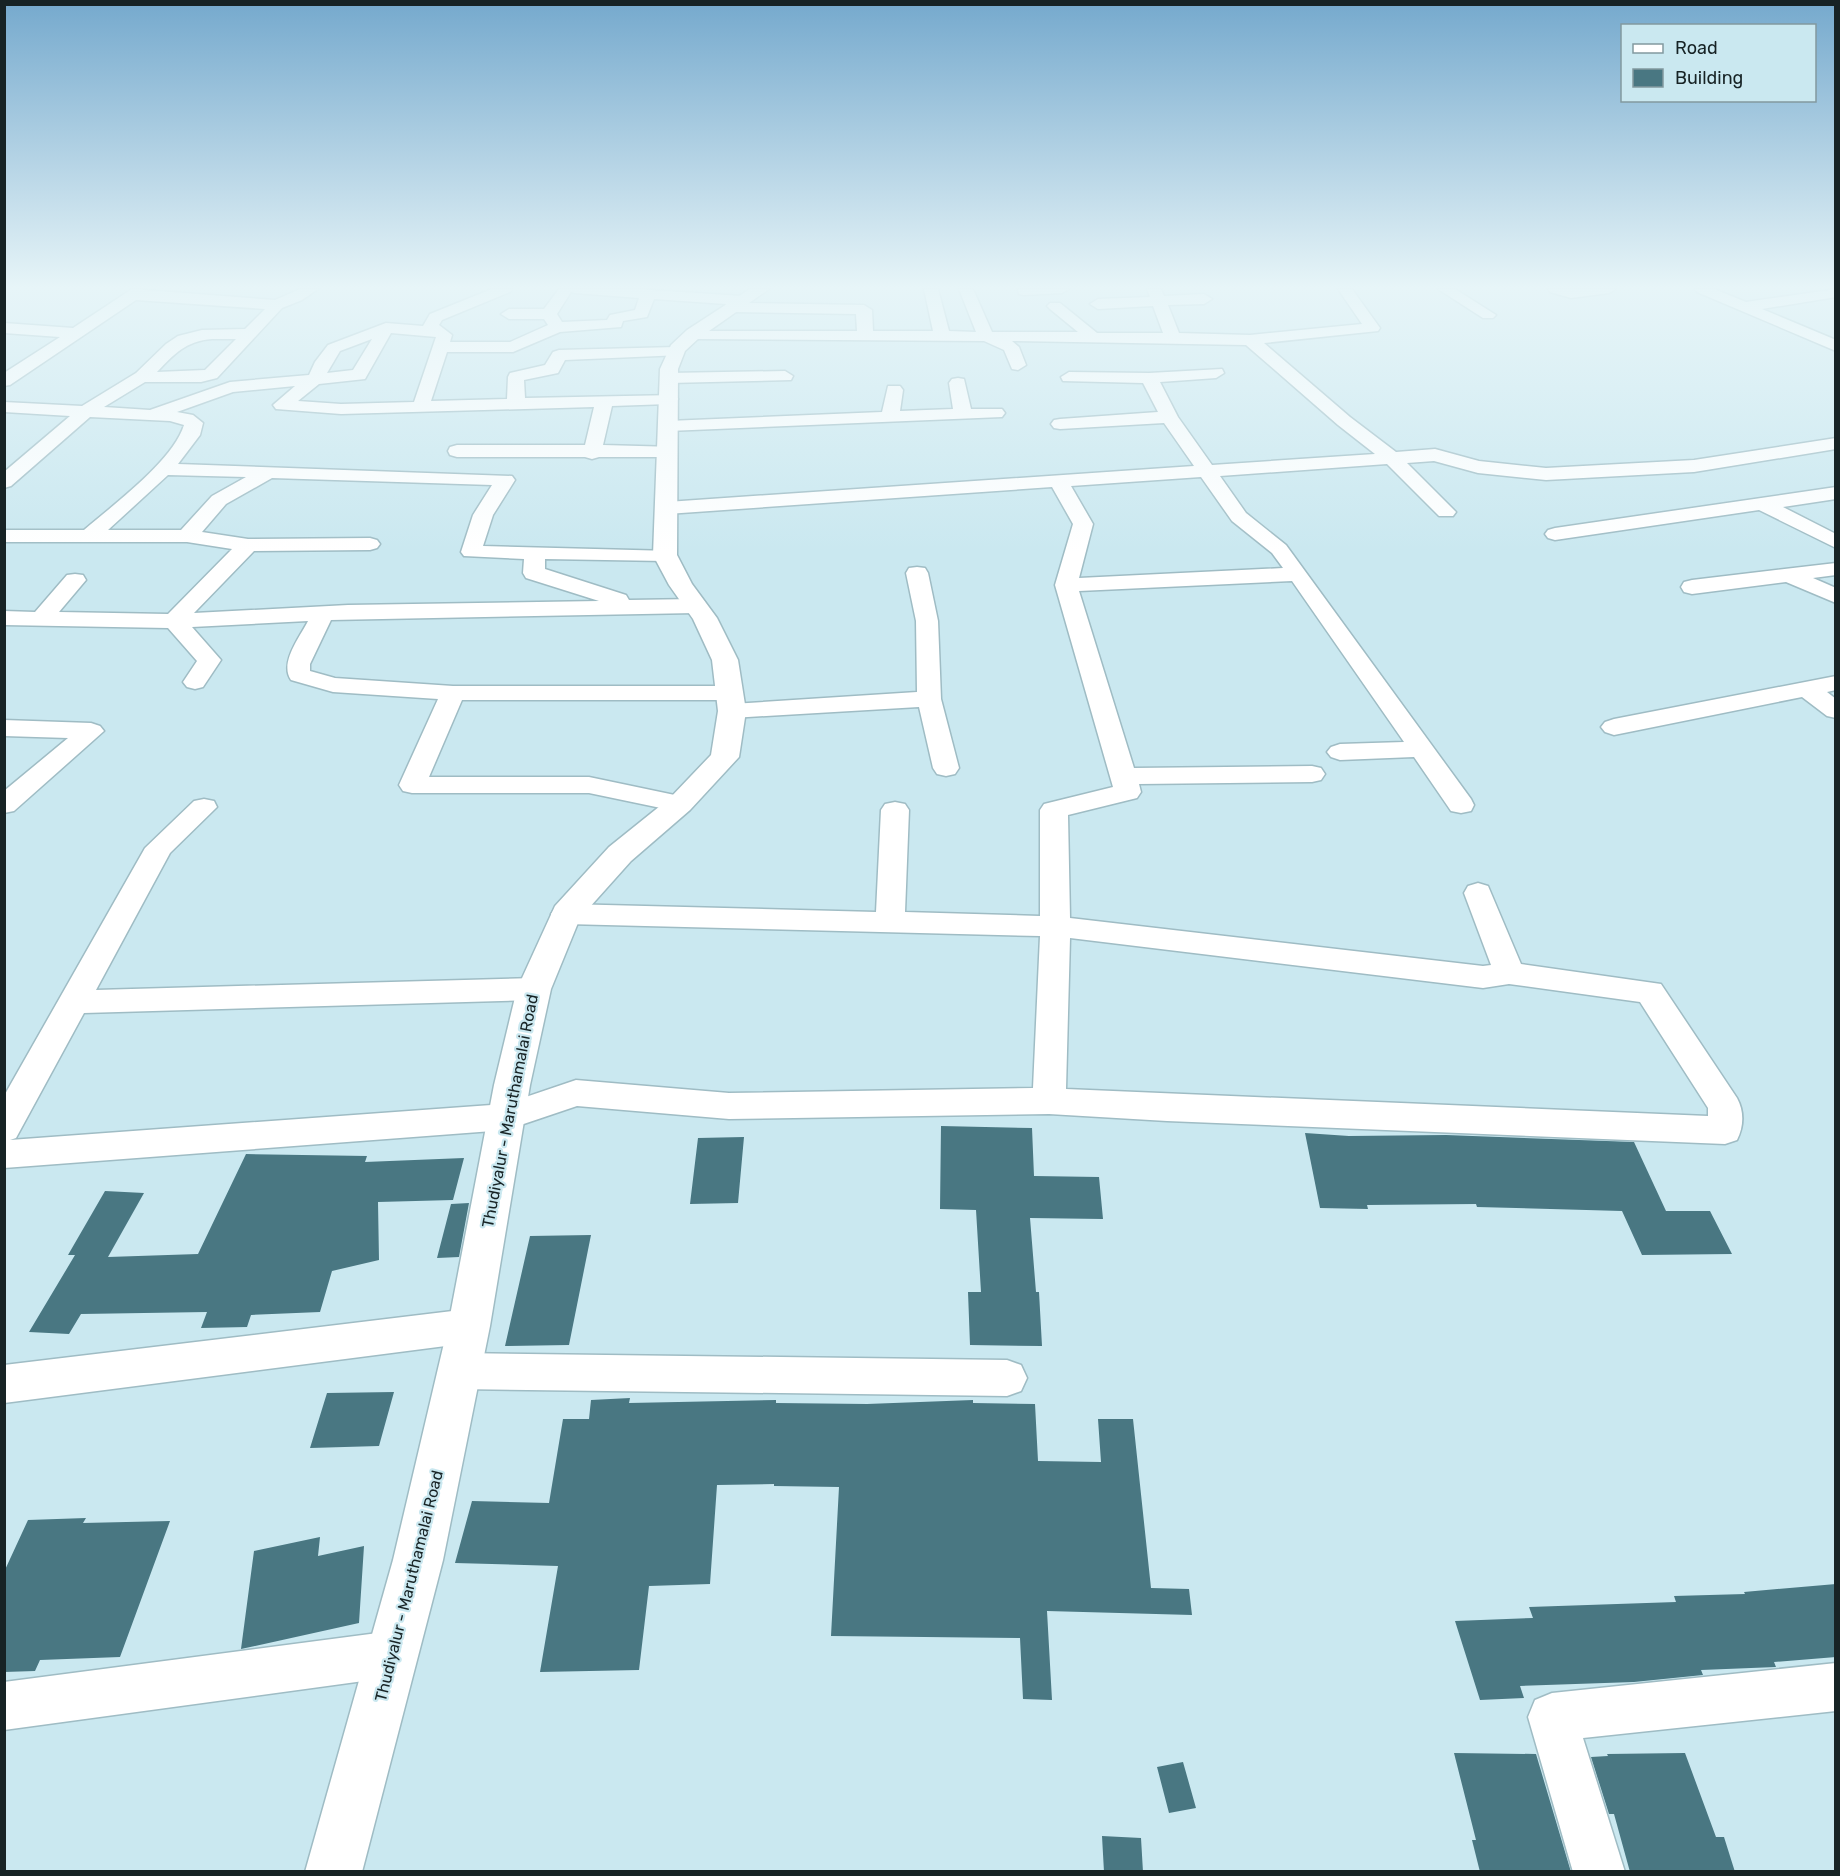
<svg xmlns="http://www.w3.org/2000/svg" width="1840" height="1876" viewBox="0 0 1840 1876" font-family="Rubik,sans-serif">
  <rect width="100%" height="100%" fill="#cae8f0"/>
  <path fill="#497782" d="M 941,1126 L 1032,1128 L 1034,1176 L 1099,1177 L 1103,1219 L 1030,1218 L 1036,1292 L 1039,1292 L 1042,1346 L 970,1345 L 968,1292 L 981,1292 L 976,1210 L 940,1209 Z
    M 1305,1133 L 1349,1136 L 1446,1135 L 1634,1142 L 1666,1211 L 1710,1211 L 1732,1254 L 1642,1255 L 1622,1211 L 1477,1207 L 1476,1204 L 1367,1205 L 1368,1209 L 1320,1208 Z
    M 744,1137 L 738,1203 L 690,1204 L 698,1138 Z
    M 246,1154 L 367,1156 L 365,1162 L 464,1158 L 453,1200 L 378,1202 L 379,1260 L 332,1271 L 320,1312 L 251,1315 L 247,1327 L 201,1328 L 207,1312 L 81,1314 L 69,1334 L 29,1332 L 75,1255 L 68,1255 L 105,1191 L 144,1193 L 108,1257 L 198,1254 Z
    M 469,1203 L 459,1257 L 437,1258 L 451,1204 Z
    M 591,1235 L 569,1345 L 505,1346 L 530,1236 Z
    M 394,1392 L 379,1446 L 310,1448 L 327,1393 Z
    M 630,1398 L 629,1403 L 776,1400 L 776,1403 L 867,1404 L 973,1400 L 973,1403 L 1035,1404 L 1038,1461 L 1101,1462 L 1098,1419 L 1133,1419 L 1151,1588 L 1189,1589 L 1192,1615 L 1047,1611 L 1052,1700 L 1023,1699 L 1020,1638 L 831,1636 L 839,1487 L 774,1486 L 774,1484 L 717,1485 L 710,1584 L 649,1586 L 639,1670 L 540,1672 L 558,1566 L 455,1563 L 472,1501 L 549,1503 L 563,1419 L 589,1419 L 591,1400 Z
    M 86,1518 L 83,1523 L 170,1521 L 120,1657 L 40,1660 L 35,1671 L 4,1672 L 4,1572 L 28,1520 Z
    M 320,1537 L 318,1556 L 364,1546 L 359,1623 L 241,1649 L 254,1551 Z
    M 1836,1584 L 1836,1657 L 1774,1662 L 1776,1667 L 1701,1670 L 1703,1675 L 1634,1682 L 1520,1686 L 1524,1698 L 1480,1700 L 1455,1621 L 1533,1618 L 1529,1607 L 1676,1602 L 1674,1596 L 1745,1594 L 1744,1592 Z
    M 1454,1753 L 1536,1754 L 1571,1872 L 1480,1872 L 1472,1840 L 1476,1840 Z
    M 1685,1753 L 1716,1837 L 1724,1837 L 1735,1872 L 1630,1872 L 1614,1814 L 1609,1814 L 1591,1757 L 1608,1756 L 1607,1754 Z
    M 1183,1762 L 1196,1808 L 1169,1813 L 1157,1767 Z
    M 1102,1836 L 1141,1838 L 1143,1872 L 1104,1872 Z"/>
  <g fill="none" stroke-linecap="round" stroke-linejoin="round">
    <defs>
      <path id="street" d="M 132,289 L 275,300 L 300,289 L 318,289 L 302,300 L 282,308 L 217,378 L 201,382 L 145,382 L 104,407 L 150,410 L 230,382 L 309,375 L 315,362 L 328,345 L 386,323 L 423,326 L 430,314 L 492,289 L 512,289 L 510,292 L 442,320 L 439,325 L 452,335 L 450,342 L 510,342 L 548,325 L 544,319 L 509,319 L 501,314 L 509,309 L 544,309 L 559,289 L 636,289 L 742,296 L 747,298 L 748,303 L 864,305 L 872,310 L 873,331 L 933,331 L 924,289 L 938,289 L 949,331 L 976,332 L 959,289 L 973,289 L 992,332 L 1078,332 L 1050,309 L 1047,306 L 1050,303 L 1060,303 L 1097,333 L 1163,333 L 1153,306 L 1098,309 L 1090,304 L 1098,299 L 1150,297 L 1147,289 L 1161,289 L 1164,296 L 1204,294 L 1212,299 L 1204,304 L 1168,305 L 1179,333 L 1250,335 L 1362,324 L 1338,289 L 1352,289 L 1380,328 L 1378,331 L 1264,343 L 1350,417 L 1396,452 L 1435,449 L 1479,461 L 1546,468 L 1694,460 L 1836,438 L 1836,449 L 1694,472 L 1546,480 L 1478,473 L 1434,461 L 1407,463 L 1456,512 L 1453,516 L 1439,516 L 1387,464 L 1220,476 L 1246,513 L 1286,545 L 1471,799 L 1474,805 L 1471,811 L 1461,813 L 1451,811 L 1414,757 L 1340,760 L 1331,757 L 1327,752 L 1331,747 L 1340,744 L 1404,742 L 1292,581 L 1079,591 L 1134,768 L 1312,766 L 1321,768 L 1325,774 L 1321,780 L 1312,782 L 1139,784 L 1141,792 L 1137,798 L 1068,815 L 1070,918 L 1483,966 L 1491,965 L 1464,893 L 1468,886 L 1478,883 L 1488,886 L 1521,964 L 1661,984 L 1737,1098 C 1744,1111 1744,1126 1737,1140 L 1725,1144 L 1167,1121 L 1049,1114 L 729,1119 L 577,1106 L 506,1130 L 4,1168 L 4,1096 L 145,848 L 194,801 L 204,799 L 214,801 L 217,807 L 170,853 L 96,990 L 534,978 L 545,981 L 550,989 L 545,997 L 534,1000 L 84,1013 L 16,1138 L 10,1140 L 505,1104 L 576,1080 L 729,1093 L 1033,1088 L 1040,936 L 566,924 L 556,921 L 551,914 L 556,907 L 566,904 L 876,912 L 881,810 L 885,804 L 895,802 L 905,804 L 909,810 L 905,912 L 1040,916 L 1040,810 L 1044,804 L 1113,787 L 1055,585 L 1073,524 L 1052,487 L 667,514 L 660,512 L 657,508 L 660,504 L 667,502 L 1194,466 L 1164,423 L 1060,429 L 1054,428 L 1051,424 L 1054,420 L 1060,419 L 1158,412 L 1143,383 L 1063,381 L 1061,377 L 1069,372 L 1149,373 L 1222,369 L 1224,373 L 1216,378 L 1160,382 L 1178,417 L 1212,465 L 1375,454 L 1338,425 L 1246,345 L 1012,341 L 1019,347 L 1026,365 L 1018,370 L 1012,369 L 1004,350 L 984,341 L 693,339 L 685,334 L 687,331 L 857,331 L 856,314 L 732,312 L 727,310 L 724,307 L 726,304 L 654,299 L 647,317 L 623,321 L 621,327 L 560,332 L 513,352 L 447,352 L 431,401 L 507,399 L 508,377 L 510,373 L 545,365 L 553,352 L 559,350 L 676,347 L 684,352 L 682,355 L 565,360 L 558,373 L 524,380 L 525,398 L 675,395 L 678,399 L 675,403 L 669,404 L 612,406 L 603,445 L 675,447 L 677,451 L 675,455 L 668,457 L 599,457 L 592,459 L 585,457 L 457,457 L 450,455 L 448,451 L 450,447 L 457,445 L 585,445 L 594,407 L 341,414 L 276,409 L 273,405 L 295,386 L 233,392 L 177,412 L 193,415 L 203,423 L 200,435 L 178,464 L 512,476 L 515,480 L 493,515 L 483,546 L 672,551 L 676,555 L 672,559 L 665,561 L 545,559 L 545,569 L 626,595 L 629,600 L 696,599 L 704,601 L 707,606 L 704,611 L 696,613 L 331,620 L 310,664 L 310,671 L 335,678 L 453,686 L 730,686 L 739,688 L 742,693 L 739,698 L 730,700 L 462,700 L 429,777 L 589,777 L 689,798 L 693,804 L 689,810 L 680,812 L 589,793 L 412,793 L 403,791 L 399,785 L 438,699 L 333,692 L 291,680 C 279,663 300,637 308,621 L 192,627 L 221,660 L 203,687 L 195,689 L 187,687 L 183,682 L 197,661 L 168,628 L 4,625 L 4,611 L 35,612 L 67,575 L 75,574 L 83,575 L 86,580 L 59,612 L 168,614 L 232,549 L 187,542 L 4,542 L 4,530 L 84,530 C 113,505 173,461 184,425 L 170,421 L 90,417 L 11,486 L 4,488 L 4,472 L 70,416 L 4,412 L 4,402 L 82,406 L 136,373 L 166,344 L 178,336 L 202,330 L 245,329 L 265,309 L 136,300 L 10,385 L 4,386 L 4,373 L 60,337 L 4,333 L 4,323 L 73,328 ZM 571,292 L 575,293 L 639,298 L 635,310 L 610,315 L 607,320 L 562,322 L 557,314 ZM 391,333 L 436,337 L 414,402 L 341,404 L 298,401 L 319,384 L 365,379 ZM 212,339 L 236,339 L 205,370 L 157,372 C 174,354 186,341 212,339 ZM 372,339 L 353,370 L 327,373 L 340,351 ZM 168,475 L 246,477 L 212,496 L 181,530 L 108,530 ZM 1201,477 L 1232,521 L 1272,553 L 1283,568 L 1079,578 L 1093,524 L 1071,486 ZM 272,478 L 492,485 L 473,515 L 461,552 L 464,556 L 524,559 L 523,573 L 526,578 L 599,601 L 348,605 L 194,613 L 254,551 L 370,550 L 377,548 L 380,544 L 377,540 L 370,538 L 248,539 L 202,532 L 226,504 ZM 1070,938 L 1483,988 L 1509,984 L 1640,1002 L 1708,1108 L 1708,1116 L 1066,1089 Z
        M 1018,289 L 1069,289 L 1062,293 L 1024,295 L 1019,294 Z
        M 1438,289 L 1455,289 L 1496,315 L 1493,318 L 1483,318 Z
        M 1548,289 L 1616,289 L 1609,293 L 1571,298 L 1550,292 Z
        M 1695,289 L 1714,289 L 1746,302 L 1836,289 L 1836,297 L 1762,309 L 1836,340 L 1836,351 L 1697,292 Z
        M 785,371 L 793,376 L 791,380 L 669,383 L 661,378 L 669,373 Z
        M 958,378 L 964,379 L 971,409 L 1002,409 L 1005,413 L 1002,417 L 668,431 L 662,430 L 659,426 L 662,422 L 668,421 L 882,412 L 888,386 L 900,386 L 903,390 L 900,411 L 953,409 L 949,383 L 952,379 Z
        M 1836,487 L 1836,499 L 1783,507 L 1836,534 L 1836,548 L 1759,510 L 1555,540 L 1548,538 L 1545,534 L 1548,530 L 1555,528 Z
        M 1836,563 L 1836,575 L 1813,578 L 1836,588 L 1836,603 L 1786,582 L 1692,594 L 1684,592 L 1681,587 L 1684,582 L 1692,580 Z
        M 917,567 L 925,568 L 928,573 L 938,621 L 941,699 L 959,768 L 955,774 L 946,776 L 937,774 L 933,768 L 919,707 L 732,718 L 723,716 L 720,711 L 723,706 L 732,704 L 917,692 L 916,621 L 906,573 L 909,568 Z
        M 1836,676 L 1836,690 L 1827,692 L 1836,699 L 1836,718 L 1827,716 L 1802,697 L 1614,735 L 1605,732 L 1601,727 L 1605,722 L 1614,719 Z
        M 4,720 L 91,723 L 100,726 L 104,731 L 14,811 L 4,813 L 4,791 L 68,738 L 4,736 Z
        M 469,1309 L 483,1314 L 489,1326 L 483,1338 L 469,1343 L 4,1403 L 4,1365 Z
        M 459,1353 L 1007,1360 L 1021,1365 L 1027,1378 L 1021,1391 L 1007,1396 L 459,1389 L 445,1384 L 439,1371 L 445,1358 Z
        M 393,1631 L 410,1637 L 416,1654 L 410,1671 L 393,1677 L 4,1730 L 4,1682 Z
        M 1836,1663 L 1836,1711 L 1583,1738 L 1625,1872 L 1573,1872 L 1528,1717 L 1535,1700 L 1552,1693 Z"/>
      <path id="secondary" d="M 750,289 L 769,289 L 699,338 L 685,351 L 678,369 L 677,555 L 692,584 L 717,618 L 738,660 L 746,711 L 739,757 L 690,810 L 631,861 L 580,918 L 551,989 L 530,1085 L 490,1326 L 443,1560 L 362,1872 L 305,1872 L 393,1560 L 448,1326 L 494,1085 L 517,989 L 555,906 L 609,847 L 670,798 L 711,755 L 718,711 L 712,660 L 693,619 L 669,585 L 653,555 L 660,369 L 671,345 L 687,330 Z"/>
    </defs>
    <use href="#street" stroke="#9fbcc4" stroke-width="3"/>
    <use href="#secondary" stroke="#9fbcc4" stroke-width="3"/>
    <use href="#street" fill="#fff" fill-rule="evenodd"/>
    <use href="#secondary" fill="#fff" fill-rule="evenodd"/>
  </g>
  <linearGradient id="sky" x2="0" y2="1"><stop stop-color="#75a9cd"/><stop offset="0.52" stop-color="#e7f5f8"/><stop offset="1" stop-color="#e7f5f8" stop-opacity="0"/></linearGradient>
  <rect width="1840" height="552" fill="url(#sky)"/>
  <g text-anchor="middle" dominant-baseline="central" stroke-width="4.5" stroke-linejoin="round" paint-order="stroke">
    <g font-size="16" fill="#172325" stroke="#cae8f0">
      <text transform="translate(510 1111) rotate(-79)">Thudiyalur - Maruthamalai Road</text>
      <text transform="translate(409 1586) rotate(-76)">Thudiyalur - Maruthamalai Road</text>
    </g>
  </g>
  <rect width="1840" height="1876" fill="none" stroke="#172325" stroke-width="12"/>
  <rect x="1621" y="24" width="195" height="78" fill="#cae8f0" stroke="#82999f" stroke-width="1.5"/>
  <rect x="1633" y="44" width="30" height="9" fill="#ffffff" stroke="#82999f" stroke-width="1.5"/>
  <text x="1675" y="54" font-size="18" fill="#172325">Road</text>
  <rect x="1633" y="69" width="30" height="18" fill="#497782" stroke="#82999f" stroke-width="1.5"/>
  <text x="1675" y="84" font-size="18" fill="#172325">Building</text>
</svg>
